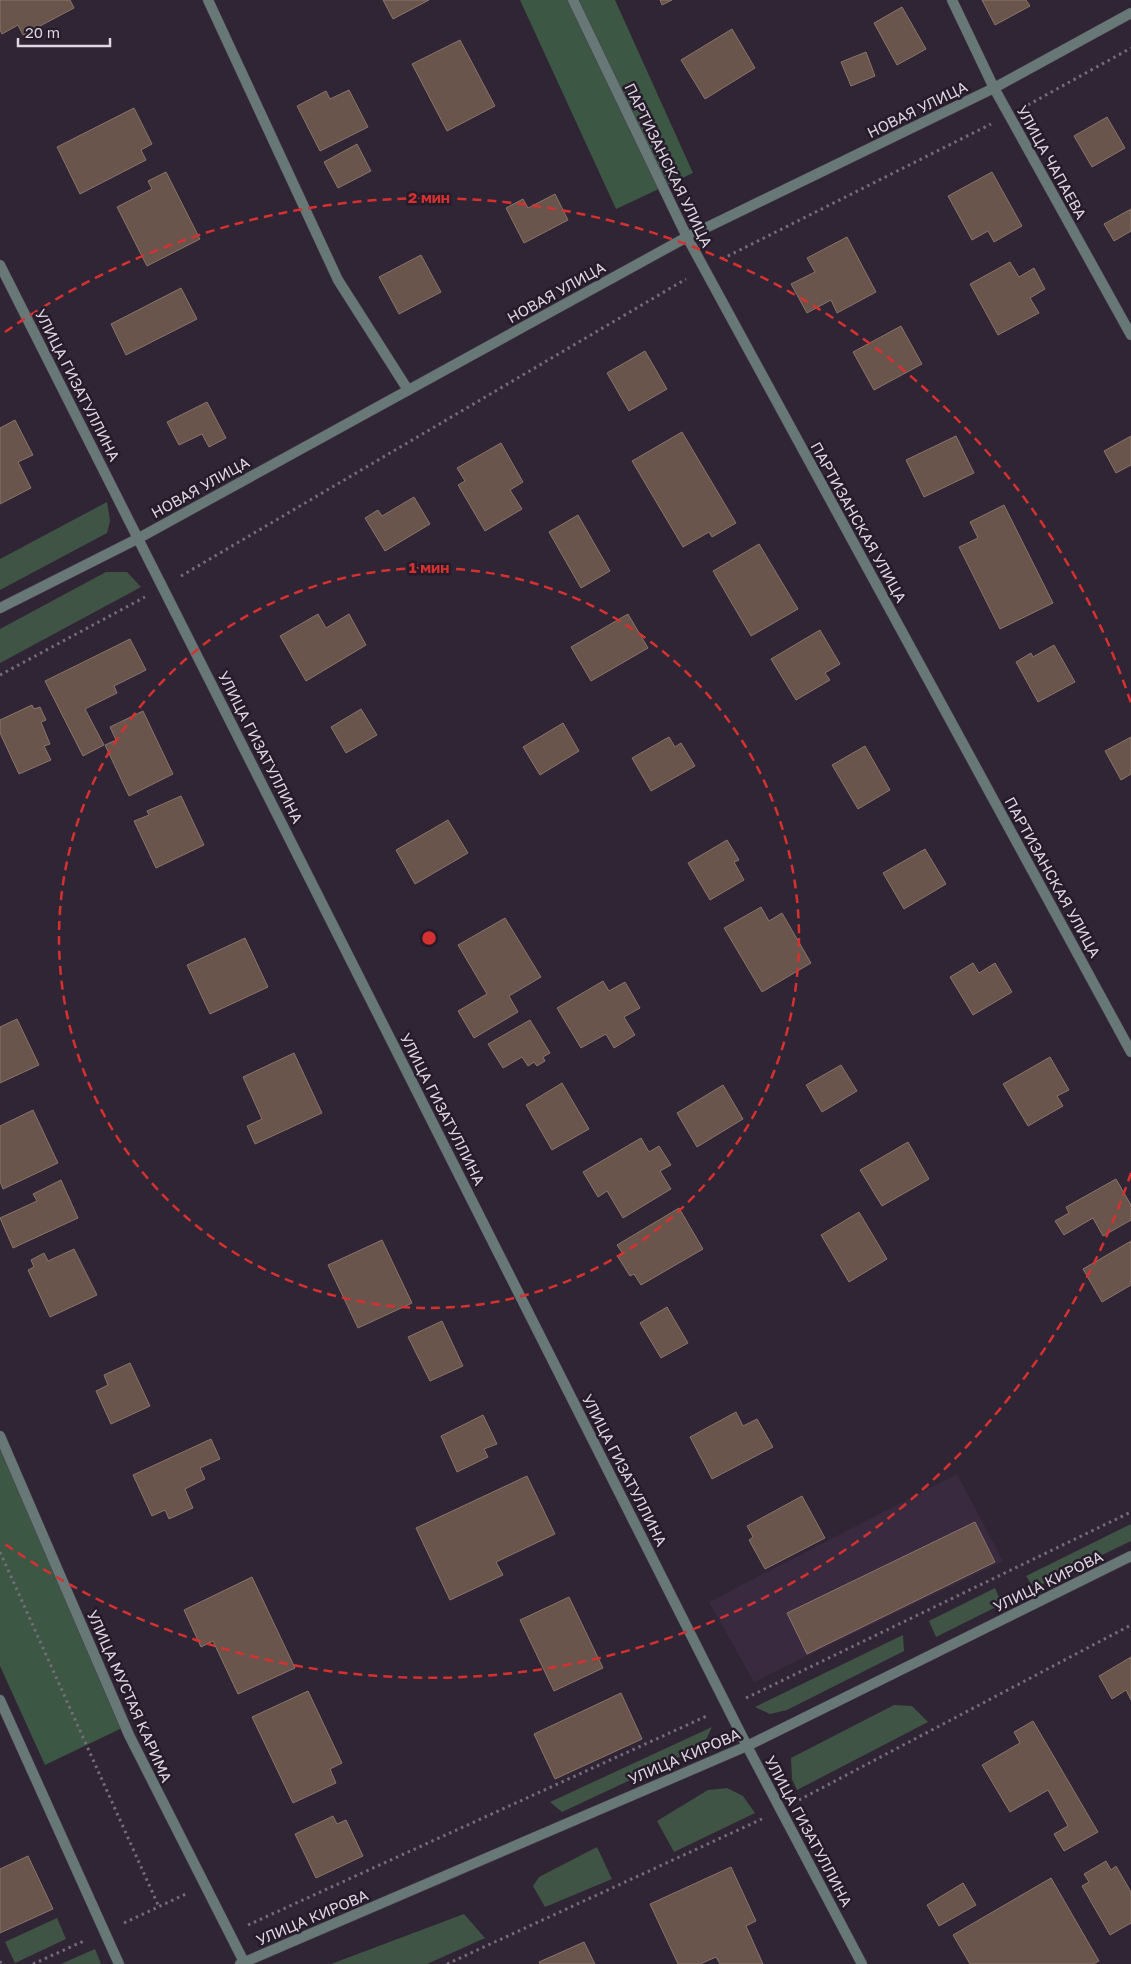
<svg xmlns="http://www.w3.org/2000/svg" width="1131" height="1964" viewBox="0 0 1131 1964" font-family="'Golos Text',sans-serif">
  <rect width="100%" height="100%" fill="#302534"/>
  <path fill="#392a3f" d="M 957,1474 L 1003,1561 L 754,1682 L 709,1602 Z"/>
  <path fill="#405446" d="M 107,502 L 110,521 L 107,533 L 0,590 L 0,559 Z
    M 106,572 L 127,572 L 141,587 L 0,663 L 0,629 Z
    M 1131,1524 L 1131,1541 L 1034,1588 L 1026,1576 Z
    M 995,1588 L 1002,1604 L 936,1637 L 929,1621 Z
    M 903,1635 L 904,1651 L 787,1710 L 770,1714 L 755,1707 Z
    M 894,1705 L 912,1706 L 928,1722 L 797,1790 L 792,1779 L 791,1758 Z
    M 712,1727 L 703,1746 L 562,1812 L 550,1802 Z
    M 727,1788 L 743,1796 L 755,1813 L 674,1852 L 657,1821 L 708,1790 Z
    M 597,1847 L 612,1879 L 545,1907 L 533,1886 L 539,1877 Z
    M 464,1914 L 485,1938 L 427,1964 L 331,1964 Z
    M 57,1918 L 66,1939 L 15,1963 L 5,1942 Z
    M 95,1949 L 101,1964 L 61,1964 Z"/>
  <path fill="#3c5744" d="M 520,0 L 615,0 L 693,173 L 616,209 Z
    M 0,1448 L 122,1728 L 45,1765 L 0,1666 Z"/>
  <path fill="#6a554c" stroke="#8a746a" d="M 0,0 L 70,0 L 74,8 L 23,35 L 18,25 L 2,34 L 0,30 Z
    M 383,0 L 429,0 L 393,19 Z
    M 660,0 L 672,0 L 662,5 Z
    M 982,0 L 1026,0 L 1030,6 L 995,25 Z
    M 902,7 L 926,49 L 897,65 L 874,23 Z
    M 732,29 L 755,68 L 705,99 L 681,60 Z
    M 460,40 L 495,106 L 447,131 L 412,64 Z
    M 866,52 L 875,76 L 851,86 L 841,62 Z
    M 349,90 L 368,127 L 320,151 L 297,106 L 326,91 L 330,99 Z
    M 134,108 L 152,144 L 141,150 L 146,160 L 80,194 L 57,147 Z
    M 1107,117 L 1125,148 L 1092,167 L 1074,136 Z
    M 357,144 L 371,171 L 338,188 L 324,162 Z
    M 166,172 L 200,239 L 147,266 L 117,207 L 152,189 L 148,181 Z
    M 992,172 L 1022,226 L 994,242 L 988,231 L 972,240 L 948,196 Z
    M 555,194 L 568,220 L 524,243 L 506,208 L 523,199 L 528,208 Z
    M 1131,209 L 1131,231 L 1114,241 L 1104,224 Z
    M 847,237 L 876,292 L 837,313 L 831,300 L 807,313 L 791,284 L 815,272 L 807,258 Z
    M 421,255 L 441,292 L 399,314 L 379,277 Z
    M 1010,262 L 1019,277 L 1034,268 L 1045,289 L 1030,298 L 1039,313 L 998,335 L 970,284 Z
    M 181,288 L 197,319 L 126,355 L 111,324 Z
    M 901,326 L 922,364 L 874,390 L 853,352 Z
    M 645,351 L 667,389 L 629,411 L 607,373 Z
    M 207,402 L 226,438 L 209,447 L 202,434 L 179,445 L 167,422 Z
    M 15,420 L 33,455 L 18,462 L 31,488 L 0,504 L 0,428 Z
    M 682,432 L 736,523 L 712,537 L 709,532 L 683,547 L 632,461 Z
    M 956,436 L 974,473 L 924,497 L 906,460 Z
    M 1131,436 L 1131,465 L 1116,473 L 1104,451 Z
    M 501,443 L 523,482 L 510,490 L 522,509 L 485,531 L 458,485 L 465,481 L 457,468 Z
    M 414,497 L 430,524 L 385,551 L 365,518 L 378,510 L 382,516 Z
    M 1004,505 L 1053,603 L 1000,629 L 959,547 L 978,538 L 970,522 Z
    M 578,515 L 610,571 L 581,588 L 549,532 Z
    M 759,544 L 798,609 L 751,636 L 713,571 Z
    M 318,614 L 326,628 L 349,614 L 366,645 L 306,681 L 280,636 Z
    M 628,614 L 648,648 L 591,681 L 571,647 Z
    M 820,630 L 840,664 L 825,673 L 830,680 L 796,700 L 771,659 Z
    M 130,639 L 146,670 L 114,686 L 117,693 L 85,709 L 104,745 L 83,756 L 45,681 Z
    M 1054,645 L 1075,682 L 1038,702 L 1016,662 L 1031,653 L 1033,657 Z
    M 32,705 L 34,709 L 40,707 L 46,720 L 41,722 L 50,744 L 44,746 L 51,760 L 19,774 L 0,733 L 0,720 Z
    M 361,709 L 377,735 L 346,753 L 331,727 Z
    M 143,711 L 173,774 L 129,796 L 105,745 L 116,740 L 110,727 Z
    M 563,723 L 579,751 L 540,775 L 523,747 Z
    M 669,737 L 675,747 L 681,743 L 695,766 L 651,791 L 632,758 Z
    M 1131,737 L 1131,774 L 1121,780 L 1105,751 Z
    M 865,746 L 890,790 L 858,809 L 832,765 Z
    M 181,796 L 204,845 L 156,868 L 134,821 L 149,815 L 147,811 Z
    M 448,820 L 468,853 L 415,884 L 396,850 Z
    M 727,840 L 739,860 L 734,862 L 744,880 L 710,900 L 688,863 Z
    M 925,849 L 946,884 L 904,909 L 883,873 Z
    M 761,907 L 769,921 L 782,913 L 811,963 L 762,992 L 724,928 Z
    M 505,918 L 541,977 L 509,996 L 518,1012 L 474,1038 L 458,1011 L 487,994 L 458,945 Z
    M 245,938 L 268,987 L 210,1014 L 187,965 Z
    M 973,963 L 979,973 L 995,963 L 1012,992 L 973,1015 L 950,977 Z
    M 603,981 L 609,991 L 625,982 L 640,1008 L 624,1017 L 635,1035 L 614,1048 L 606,1034 L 581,1048 L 557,1008 Z
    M 17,1019 L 39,1065 L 0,1083 L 0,1027 Z
    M 530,1020 L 550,1053 L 543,1057 L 545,1061 L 537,1066 L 534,1062 L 528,1066 L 522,1057 L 503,1068 L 488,1044 Z
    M 294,1053 L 322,1113 L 255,1144 L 247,1126 L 262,1119 L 243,1077 Z
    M 1050,1057 L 1069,1090 L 1057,1096 L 1063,1106 L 1028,1126 L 1003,1084 Z
    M 841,1065 L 857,1091 L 822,1112 L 806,1085 Z
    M 562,1083 L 589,1129 L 552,1150 L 526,1105 Z
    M 723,1085 L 743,1119 L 697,1147 L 677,1113 Z
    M 33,1110 L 58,1163 L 3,1189 L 0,1181 L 0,1126 Z
    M 641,1138 L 649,1152 L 659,1146 L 671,1165 L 660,1171 L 671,1189 L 623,1218 L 607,1191 L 598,1197 L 583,1172 Z
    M 908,1142 L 929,1179 L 882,1206 L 860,1170 Z
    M 1116,1179 L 1131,1205 L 1131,1220 L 1103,1236 L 1093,1218 L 1064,1235 L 1055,1221 L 1069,1213 L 1066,1207 Z
    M 61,1180 L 78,1218 L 13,1248 L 0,1218 L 37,1201 L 33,1194 Z
    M 679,1208 L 703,1249 L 641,1285 L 634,1274 L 630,1276 L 618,1257 L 623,1254 L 617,1245 Z
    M 859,1212 L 887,1259 L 849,1282 L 821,1235 Z
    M 382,1240 L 412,1303 L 358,1328 L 328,1265 Z
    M 1131,1241 L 1131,1285 L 1102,1302 L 1083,1269 Z
    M 74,1249 L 97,1295 L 50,1317 L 28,1270 L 34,1267 L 31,1260 L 44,1253 L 48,1261 Z
    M 667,1307 L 688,1343 L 661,1358 L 640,1323 Z
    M 442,1321 L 463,1366 L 430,1381 L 408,1337 Z
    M 130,1363 L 150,1406 L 111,1424 L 96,1391 L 108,1385 L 104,1375 Z
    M 736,1412 L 743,1426 L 757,1419 L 773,1447 L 712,1479 L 690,1437 Z
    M 483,1415 L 497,1444 L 484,1449 L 488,1457 L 457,1472 L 441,1436 Z
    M 211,1439 L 220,1459 L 200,1468 L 205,1479 L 185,1489 L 193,1508 L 169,1519 L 165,1510 L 152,1516 L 133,1475 Z
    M 527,1476 L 555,1534 L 496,1562 L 503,1575 L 450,1600 L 416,1528 Z
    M 802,1496 L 825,1538 L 765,1569 L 749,1540 L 753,1537 L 747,1526 Z
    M 975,1522 L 995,1562 L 807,1654 L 787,1613 Z
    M 252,1577 L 295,1668 L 238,1694 L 213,1641 L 201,1647 L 184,1610 Z
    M 569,1597 L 603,1668 L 554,1691 L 520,1620 Z
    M 1131,1657 L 1131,1700 L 1126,1690 L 1112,1699 L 1099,1676 Z
    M 308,1691 L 342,1763 L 330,1769 L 336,1783 L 293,1803 L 252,1717 Z
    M 621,1693 L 642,1739 L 555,1779 L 534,1734 Z
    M 1033,1721 L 1098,1832 L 1064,1851 L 1054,1834 L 1068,1826 L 1048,1790 L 1010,1812 L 982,1765 L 1020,1743 L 1014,1732 Z
    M 333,1816 L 337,1824 L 346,1820 L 363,1856 L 316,1878 L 295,1834 Z
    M 28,1856 L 53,1909 L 0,1933 L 0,1869 Z
    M 1106,1861 L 1111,1870 L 1116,1866 L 1131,1892 L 1131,1923 L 1110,1935 L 1082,1886 L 1089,1882 L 1084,1874 Z
    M 731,1867 L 756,1921 L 746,1926 L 763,1964 L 720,1964 L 716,1957 L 700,1964 L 678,1964 L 650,1904 Z
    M 1051,1878 L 1099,1961 L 1093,1964 L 970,1964 L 953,1935 Z
    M 963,1883 L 976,1905 L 939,1926 L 927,1905 Z
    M 584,1942 L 595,1964 L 540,1964 L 539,1962 Z"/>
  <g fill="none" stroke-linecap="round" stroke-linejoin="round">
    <defs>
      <path id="service" d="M 208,0 L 338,280 L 408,390"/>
      <path id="minor" d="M 573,0 L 687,237 L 1131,1052
        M 952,0 L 994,88 L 1131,335
        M 0,265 L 747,1746 L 862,1964
        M 0,608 L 139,538 L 687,237 L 994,88 L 1131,13
        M 0,1436 L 129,1735 L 244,1962
        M 0,1700 L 119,1964
        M 240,1964 L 747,1746 L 1131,1556"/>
    </defs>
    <use href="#service" stroke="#4c4150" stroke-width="11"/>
    <use href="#minor" stroke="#4c4150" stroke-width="11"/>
    <path stroke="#756c79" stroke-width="3" stroke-dasharray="2.5 4" stroke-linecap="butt" d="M 1028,105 L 1131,48
      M 722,259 L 991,124
      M 181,576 L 686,279
      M 0,675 L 145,597
      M 0,1552 L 159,1907
      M 746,1698 L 1131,1512
      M 799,1800 L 1131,1625
      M 124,1923 L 186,1894
      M 248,1925 L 709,1715
      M 0,1961 L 1,1964
      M 33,1964 L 86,1940
      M 447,1964 L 762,1819"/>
    <use href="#service" stroke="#677877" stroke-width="10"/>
    <use href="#minor" stroke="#677877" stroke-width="10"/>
  </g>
  <g fill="none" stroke="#d63131" stroke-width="2.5" stroke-dasharray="9 6">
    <circle cx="429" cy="938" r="370"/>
    <path d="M1131 1173A740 740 0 0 1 5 1544M5 332A740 740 0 0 1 1131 703"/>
  </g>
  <g text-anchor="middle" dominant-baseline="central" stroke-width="5" stroke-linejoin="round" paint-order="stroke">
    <g font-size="15" fill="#ded7e1" stroke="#261b2a">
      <text transform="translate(917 109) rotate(-26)">НОВАЯ УЛИЦА</text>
      <text transform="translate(1052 162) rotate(61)">УЛИЦА ЧАПАЕВА</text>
      <text transform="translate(669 165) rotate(64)">ПАРТИЗАНСКАЯ УЛИЦА</text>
      <text transform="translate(556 292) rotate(-29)">НОВАЯ УЛИЦА</text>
      <text transform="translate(78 385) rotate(63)">УЛИЦА ГИЗАТУЛЛИНА</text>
      <text transform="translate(200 487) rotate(-29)">НОВАЯ УЛИЦА</text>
      <text transform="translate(859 522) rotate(61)">ПАРТИЗАНСКАЯ УЛИЦА</text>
      <text transform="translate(261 747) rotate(63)">УЛИЦА ГИЗАТУЛЛИНА</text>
      <text transform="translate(1053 877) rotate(61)">ПАРТИЗАНСКАЯ УЛИЦА</text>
      <text transform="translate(443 1109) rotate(63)">УЛИЦА ГИЗАТУЛЛИНА</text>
      <text transform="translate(625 1470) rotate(63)">УЛИЦА ГИЗАТУЛЛИНА</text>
      <text transform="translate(1048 1581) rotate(-26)">УЛИЦА КИРОВА</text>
      <text transform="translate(130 1696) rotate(66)">УЛИЦА МУСТАЯ КАРИМА</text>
      <text transform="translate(684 1756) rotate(-23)">УЛИЦА КИРОВА</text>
      <text transform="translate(809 1831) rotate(62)">УЛИЦА ГИЗАТУЛЛИНА</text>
      <text transform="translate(312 1917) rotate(-23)">УЛИЦА КИРОВА</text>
    </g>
  </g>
  <circle cx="429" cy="938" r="8" fill="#d63131" stroke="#261b2a" stroke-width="2.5"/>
  <g font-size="15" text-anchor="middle" font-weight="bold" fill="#d63131" stroke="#261b2a" stroke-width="5" stroke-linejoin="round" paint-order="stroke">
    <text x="429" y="203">2 мин</text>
    <text x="429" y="573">1 мин</text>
  </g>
  <path d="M18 38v8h92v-8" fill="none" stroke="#ded7e1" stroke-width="2.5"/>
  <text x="25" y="38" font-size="15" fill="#ded7e1" stroke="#261b2a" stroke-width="4" paint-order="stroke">20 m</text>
</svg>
